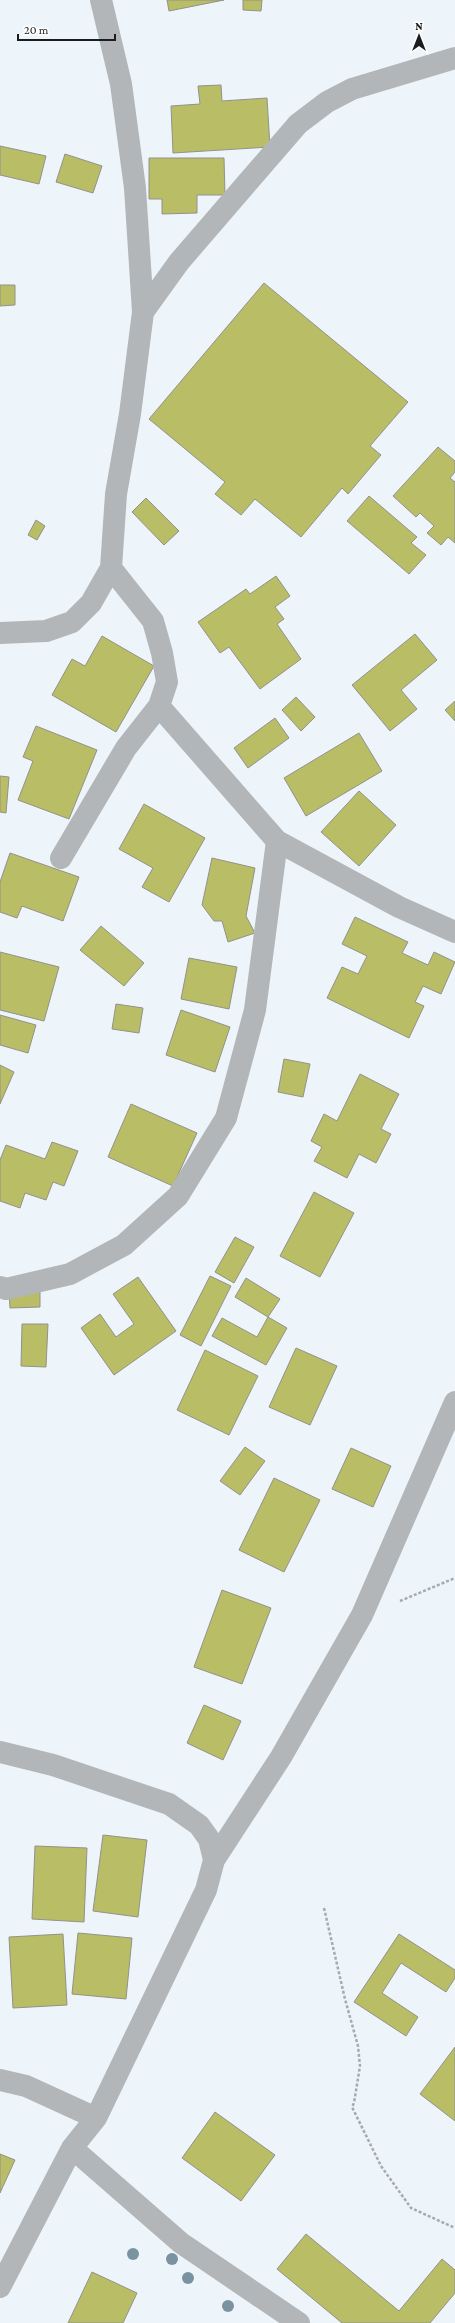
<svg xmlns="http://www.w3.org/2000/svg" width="455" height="2323" viewBox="0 0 455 2323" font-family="'Crimson Pro',serif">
  <rect width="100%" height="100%" fill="#edf5fa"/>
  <path fill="#b8bd66" stroke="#92928b" d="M 167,0 L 224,0 L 169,11 Z
    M 243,0 L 262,0 L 261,11 L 243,10 Z
    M 221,85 L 222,101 L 267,98 L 270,147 L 173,153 L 171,106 L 200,104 L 198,86 Z
    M 0,146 L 46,156 L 39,184 L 0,175 Z
    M 65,154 L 102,166 L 93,193 L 56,182 Z
    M 149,158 L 224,158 L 225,195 L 197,195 L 197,213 L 162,214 L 162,199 L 149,199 Z
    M 264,283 L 408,402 L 370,446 L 381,455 L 348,494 L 342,488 L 301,537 L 255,499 L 241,515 L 215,494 L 225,482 L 149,419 Z
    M 0,285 L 15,285 L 15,305 L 0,306 Z
    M 438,447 L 455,461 L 455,472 L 450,478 L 455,482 L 455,543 L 448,537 L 441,545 L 427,533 L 434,526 L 420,513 L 416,517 L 393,496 Z
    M 369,496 L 417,537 L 411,543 L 426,555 L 409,574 L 347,521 Z
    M 146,498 L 179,531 L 164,545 L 132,512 Z
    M 36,520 L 45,526 L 37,540 L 28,535 Z
    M 276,576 L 290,596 L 275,607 L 284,619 L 277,624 L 301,659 L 260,689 L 229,647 L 220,653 L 198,622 L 246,589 L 250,594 Z
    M 415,634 L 437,660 L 401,690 L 417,709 L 390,731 L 352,685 Z
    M 102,636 L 154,666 L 116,732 L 52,695 L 72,659 L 85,666 Z
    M 296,697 L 315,717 L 301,731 L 282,710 Z
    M 455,701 L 455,721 L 445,710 Z
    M 275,718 L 289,738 L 248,768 L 234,748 Z
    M 36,726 L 97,750 L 69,819 L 18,800 L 33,761 L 23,757 Z
    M 359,733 L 382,771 L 306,816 L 284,778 Z
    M 0,776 L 9,777 L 6,813 L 0,812 Z
    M 359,791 L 396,825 L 359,866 L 321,832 Z
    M 144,804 L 205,838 L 169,902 L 142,887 L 153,868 L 119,849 Z
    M 10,853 L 79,877 L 63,921 L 22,906 L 17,918 L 0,912 L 0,882 Z
    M 212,858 L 255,868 L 246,916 L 255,933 L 228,942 L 222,921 L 214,921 L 202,905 Z
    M 355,917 L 408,942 L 402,953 L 428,965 L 434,952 L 455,962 L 441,994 L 423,986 L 415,1002 L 424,1006 L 409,1038 L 327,998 L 342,967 L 358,974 L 367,956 L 342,944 Z
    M 101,926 L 144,963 L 124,986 L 80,950 Z
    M 0,952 L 59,967 L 44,1021 L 0,1010 Z
    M 189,958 L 237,967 L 229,1009 L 181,999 Z
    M 116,1004 L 143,1008 L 139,1033 L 112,1029 Z
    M 181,1010 L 230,1027 L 215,1072 L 166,1055 Z
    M 0,1015 L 36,1025 L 28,1053 L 0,1045 Z
    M 284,1059 L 310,1064 L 303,1097 L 278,1092 Z
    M 0,1065 L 14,1072 L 0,1104 Z
    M 360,1074 L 399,1094 L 381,1129 L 391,1134 L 376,1163 L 359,1154 L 347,1178 L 314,1161 L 322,1147 L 311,1141 L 324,1114 L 337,1121 Z
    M 131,1104 L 197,1133 L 173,1186 L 108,1157 Z
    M 52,1142 L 78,1151 L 64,1186 L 53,1182 L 46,1200 L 25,1193 L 20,1208 L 0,1201 L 0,1160 L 6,1145 L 45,1159 Z
    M 314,1192 L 354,1213 L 320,1277 L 280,1256 Z
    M 235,1237 L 254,1247 L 234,1283 L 215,1272 Z
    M 210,1276 L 231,1286 L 201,1346 L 180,1335 Z
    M 138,1277 L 176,1331 L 114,1375 L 81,1328 L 100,1314 L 116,1337 L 134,1324 L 113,1294 Z
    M 246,1278 L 280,1299 L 268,1317 L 235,1297 Z
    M 40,1290 L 40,1307 L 10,1308 L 9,1291 Z
    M 268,1317 L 287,1328 L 266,1365 L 212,1336 L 222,1318 L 257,1337 Z
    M 22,1324 L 48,1324 L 46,1367 L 21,1366 Z
    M 296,1348 L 337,1366 L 310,1425 L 269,1407 Z
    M 205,1350 L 258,1376 L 229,1435 L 177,1410 Z
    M 245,1447 L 265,1461 L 240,1495 L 220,1481 Z
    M 351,1448 L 391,1466 L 373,1507 L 332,1489 Z
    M 274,1478 L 320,1500 L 284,1572 L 239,1550 Z
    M 222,1590 L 271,1608 L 242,1684 L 194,1667 Z
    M 204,1705 L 241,1721 L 223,1760 L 187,1743 Z
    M 103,1835 L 147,1840 L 138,1917 L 93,1911 Z
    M 35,1846 L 87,1848 L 84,1922 L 32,1919 Z
    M 78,1933 L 132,1938 L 126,1999 L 72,1994 Z
    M 63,1934 L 67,2005 L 13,2008 L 9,1937 Z
    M 399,1934 L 455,1970 L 455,1978 L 446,1992 L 401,1963 L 382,1993 L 418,2017 L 406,2036 L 354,2002 Z
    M 455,2047 L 455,2121 L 420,2094 Z
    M 215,2112 L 275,2155 L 241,2201 L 182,2158 Z
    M 0,2154 L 15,2160 L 0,2193 Z
    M 306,2234 L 399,2311 L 442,2259 L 455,2270 L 455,2293 L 430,2323 L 342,2323 L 277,2269 Z
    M 92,2272 L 137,2293 L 123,2323 L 68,2323 Z"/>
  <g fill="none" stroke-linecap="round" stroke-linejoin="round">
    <path stroke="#a5abaf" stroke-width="2.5" stroke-dasharray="3 2" stroke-linecap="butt" d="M 400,1601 L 455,1578
      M 324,1908 L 345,1999 L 358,2046 L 360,2066 L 354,2103 L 352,2107 L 381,2166 L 411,2208 L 455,2228"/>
    <path stroke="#b3b6b8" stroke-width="22" d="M 143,312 L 179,262 L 298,124 L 327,102 L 352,89 L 455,58
      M 0,633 L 46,631 L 72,622 L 91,603 L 111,568 L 116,494 L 130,414 L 143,312 L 135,188 L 121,84 L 101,0
      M 277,841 L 399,907 L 455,932
      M 61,858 L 126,748 L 159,706 L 167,682 L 162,653 L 153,621 L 111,568
      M 0,1287 L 6,1289 L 70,1274 L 124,1245 L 178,1196 L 226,1118 L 255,1010 L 277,841 L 159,706
      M 0,1752 L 53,1765 L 169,1804 L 199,1825 L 209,1839 L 214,1860 L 206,1890 L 96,2118 L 72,2148 L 0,2287
      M 214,1860 L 281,1757 L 362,1615 L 455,1402
      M 0,2080 L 26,2086 L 96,2118
      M 72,2148 L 181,2243 L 299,2323"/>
  </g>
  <g fill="#7b93a1">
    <circle cx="133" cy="2254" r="6"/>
    <circle cx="172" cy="2259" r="6"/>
    <circle cx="188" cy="2278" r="6"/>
    <circle cx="228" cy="2306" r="6"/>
  </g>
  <g transform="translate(419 36)" stroke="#ffffff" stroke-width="3" paint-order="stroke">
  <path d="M0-3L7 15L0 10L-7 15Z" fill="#1a1c1e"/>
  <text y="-6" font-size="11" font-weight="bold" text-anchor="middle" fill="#1a1c1e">N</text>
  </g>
  <path d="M18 34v6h97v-6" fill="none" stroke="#1a1c1e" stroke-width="2"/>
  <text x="24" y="34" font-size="12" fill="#1a1c1e" stroke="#ffffff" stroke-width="3" paint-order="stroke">20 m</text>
</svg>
